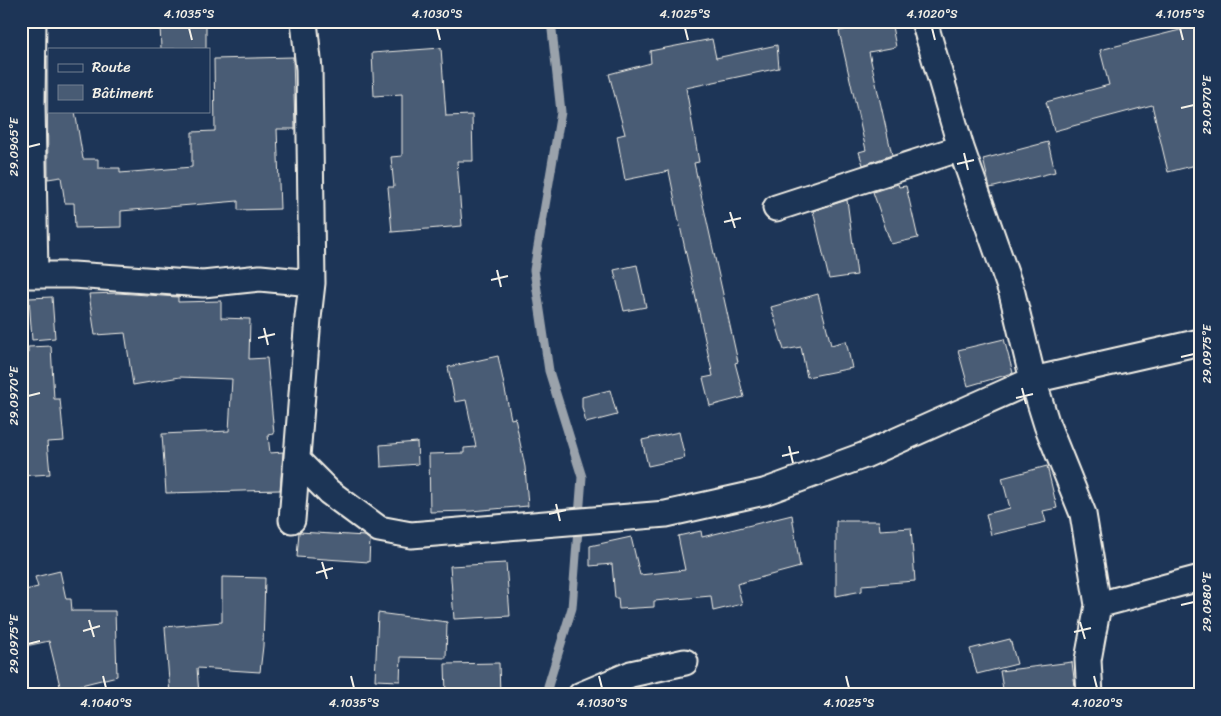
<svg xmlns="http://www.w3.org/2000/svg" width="1221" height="716" viewBox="0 0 1221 716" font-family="Sriracha,sans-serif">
  <rect width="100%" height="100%" fill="#1d3557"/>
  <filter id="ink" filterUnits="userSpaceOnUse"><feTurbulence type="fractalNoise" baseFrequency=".02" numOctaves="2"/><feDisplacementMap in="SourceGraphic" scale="10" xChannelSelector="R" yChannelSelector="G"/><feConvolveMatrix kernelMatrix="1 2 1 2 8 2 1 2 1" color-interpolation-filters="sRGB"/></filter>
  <g filter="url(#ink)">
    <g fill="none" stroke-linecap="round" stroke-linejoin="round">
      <path stroke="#9aa2ab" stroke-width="9" d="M 548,695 L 548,686 L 572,608 L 582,477 L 549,371 L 534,270 L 561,112 L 551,21"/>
    </g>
    <path fill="#485b74" stroke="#f4f1e8" d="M 183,21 L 206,21 L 206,49 L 161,49 L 160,24 L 183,24 Z
      M 886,21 L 891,21 L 896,47 L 869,52 L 892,155 L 863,165 L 859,152 L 866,150 L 839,31 Z
      M 1200,25 L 1200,164 L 1168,172 L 1152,105 L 1054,131 L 1046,102 L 1109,85 L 1100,50 Z
      M 712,39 L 716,58 L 777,45 L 779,68 L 686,88 L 699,162 L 694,163 L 738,362 L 735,363 L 744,397 L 710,406 L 703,378 L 713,376 L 680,226 L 669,171 L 625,180 L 617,136 L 625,134 L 609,74 L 651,63 L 650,51 Z
      M 441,48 L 446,116 L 472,115 L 473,161 L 457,161 L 462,226 L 392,232 L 388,187 L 394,187 L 391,157 L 402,156 L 402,94 L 374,96 L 372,53 Z
      M 47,56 L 49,56 L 49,111 L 75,111 L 83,159 L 98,159 L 98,168 L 120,168 L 120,173 L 192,167 L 192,132 L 215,131 L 214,59 L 293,57 L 295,129 L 277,129 L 280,209 L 238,210 L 238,201 L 121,211 L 121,227 L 75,228 L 74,203 L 65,203 L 61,177 L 48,179 Z
      M 1048,142 L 1055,172 L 990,188 L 983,159 Z
      M 898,184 L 899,187 L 906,186 L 918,238 L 891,244 L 873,192 Z
      M 847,200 L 857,275 L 829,279 L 813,211 Z
      M 637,265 L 646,307 L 624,311 L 614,270 Z
      M 118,293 L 178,297 L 178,302 L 221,301 L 221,318 L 250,319 L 249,359 L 267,358 L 274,434 L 268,435 L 270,453 L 283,452 L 280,490 L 166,493 L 162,434 L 229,431 L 232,379 L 180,377 L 133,385 L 125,333 L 95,335 L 89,294 Z
      M 818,294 L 831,345 L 846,341 L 852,368 L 807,377 L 801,347 L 784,350 L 771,307 Z
      M 52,297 L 55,338 L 32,340 L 29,298 Z
      M 1004,339 L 1013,373 L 968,386 L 958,350 Z
      M 51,346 L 54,399 L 60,399 L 64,441 L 47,442 L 50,474 L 21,476 L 21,355 L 28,354 L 28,347 Z
      M 498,356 L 511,419 L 515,418 L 525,467 L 528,506 L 471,511 L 430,512 L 429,454 L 464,453 L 464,448 L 476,447 L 466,400 L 455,402 L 448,367 Z
      M 610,390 L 617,415 L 586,423 L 582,407 L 582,397 Z
      M 679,432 L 685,458 L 648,466 L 642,440 Z
      M 417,442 L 418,464 L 381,467 L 380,445 Z
      M 1047,466 L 1057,508 L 1043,511 L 1046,522 L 991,535 L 986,514 L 1010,508 L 1002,478 Z
      M 792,515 L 800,567 L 737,584 L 742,604 L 713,611 L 711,596 L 654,601 L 654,607 L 619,609 L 618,598 L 615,598 L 612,564 L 590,566 L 590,546 L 631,537 L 640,575 L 685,570 L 678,536 L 701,531 L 702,537 Z
      M 836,521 L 879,521 L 880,530 L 911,528 L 915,581 L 862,585 L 862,591 L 836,596 Z
      M 299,532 L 365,536 L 370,540 L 369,562 L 297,557 Z
      M 506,563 L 510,616 L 454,619 L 450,566 Z
      M 60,571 L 66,599 L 71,599 L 72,611 L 115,611 L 117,676 L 61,690 L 49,641 L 21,647 L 21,591 L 38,587 L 35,577 Z
      M 222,577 L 265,578 L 263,646 L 260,672 L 197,668 L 199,695 L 170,695 L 165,627 L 222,622 Z
      M 378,613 L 447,622 L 446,658 L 401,657 L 400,681 L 375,680 Z
      M 1010,639 L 1017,664 L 977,674 L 970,649 Z
      M 1072,662 L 1076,695 L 1004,695 L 1000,671 Z
      M 499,663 L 500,695 L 446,695 L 445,664 Z"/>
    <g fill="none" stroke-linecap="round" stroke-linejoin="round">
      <defs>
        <path id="street" d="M 33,21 L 32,103 L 35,275
          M 924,21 L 961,148 L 1012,293 L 1033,380 L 1047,425 L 1083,514 L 1098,605 L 1088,660 L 1090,695
          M 776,208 L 961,148
          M 21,275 L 73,275 L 203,284 L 260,278 L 312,283
          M 297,460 L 329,492 L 379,529 L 411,535 L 666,514 L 764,492 L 865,455 L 1033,380 L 1200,342
          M 292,520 L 308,318 L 312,283 L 309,69 L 304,21
          M 1098,605 L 1200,578
          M 581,695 L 631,674 L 685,662"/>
      </defs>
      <use href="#street" stroke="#f4f1e8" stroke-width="29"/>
      <use href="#street" stroke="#1d3557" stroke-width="25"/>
    </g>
  </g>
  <path fill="none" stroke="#f4f1e8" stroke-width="2" d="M 189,28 L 192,40M 437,28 L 440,40M 685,28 L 688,40M 932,28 L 935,40M 1180,28 L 1183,40M 1181,108 L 1194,105M 28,147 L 40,144M 964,153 L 968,170M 957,164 L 974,160M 730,212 L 735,228M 724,222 L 741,218M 497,270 L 501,287M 491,280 L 508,276M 264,328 L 268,345M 258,338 L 275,334M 1181,357 L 1194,354M 1022,388 L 1026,404M 28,396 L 40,393M 1016,398 L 1033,394M 789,446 L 793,463M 782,456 L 799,452M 556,504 L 560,521M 549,514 L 566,510M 322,562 L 327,579M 316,573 L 333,568M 1181,605 L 1194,602M 89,620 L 94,637M 1080,622 L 1085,639M 83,631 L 100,626M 1074,632 L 1091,628M 28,644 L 40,641M 103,676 L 106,688M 351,676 L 354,688M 599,676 L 602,688M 846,676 L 849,688M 1094,676 L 1097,688"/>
  <rect width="1221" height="716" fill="none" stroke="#1d3557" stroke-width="55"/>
  <rect x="48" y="48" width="162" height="65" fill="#1d3557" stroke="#738091"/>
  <rect x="58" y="64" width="25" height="8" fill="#1d3557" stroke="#738091"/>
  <text x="92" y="72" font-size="15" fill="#f4f1e8">Route</text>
  <rect x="58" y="85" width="25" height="15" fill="#485b74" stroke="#738091"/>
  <text x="92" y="98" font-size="15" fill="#f4f1e8">Bâtiment</text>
  <rect x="28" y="28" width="1166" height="660" fill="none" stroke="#f4f1e8" stroke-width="2"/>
  <g font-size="12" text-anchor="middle" fill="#f4f1e8">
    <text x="189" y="18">4.1035°S</text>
    <text x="437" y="18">4.1030°S</text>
    <text x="685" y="18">4.1025°S</text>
    <text x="932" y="18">4.1020°S</text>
    <text x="1180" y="18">4.1015°S</text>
    <text transform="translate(1207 105) rotate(-90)" y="4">29.0970°E</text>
    <text transform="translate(14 147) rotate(-90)" y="4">29.0965°E</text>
    <text transform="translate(1207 354) rotate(-90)" y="4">29.0975°E</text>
    <text transform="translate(14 396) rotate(-90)" y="4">29.0970°E</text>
    <text transform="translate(1207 602) rotate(-90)" y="4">29.0980°E</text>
    <text transform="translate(14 644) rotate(-90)" y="4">29.0975°E</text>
    <text x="106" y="707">4.1040°S</text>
    <text x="354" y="707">4.1035°S</text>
    <text x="602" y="707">4.1030°S</text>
    <text x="849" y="707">4.1025°S</text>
    <text x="1097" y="707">4.1020°S</text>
  </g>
</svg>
